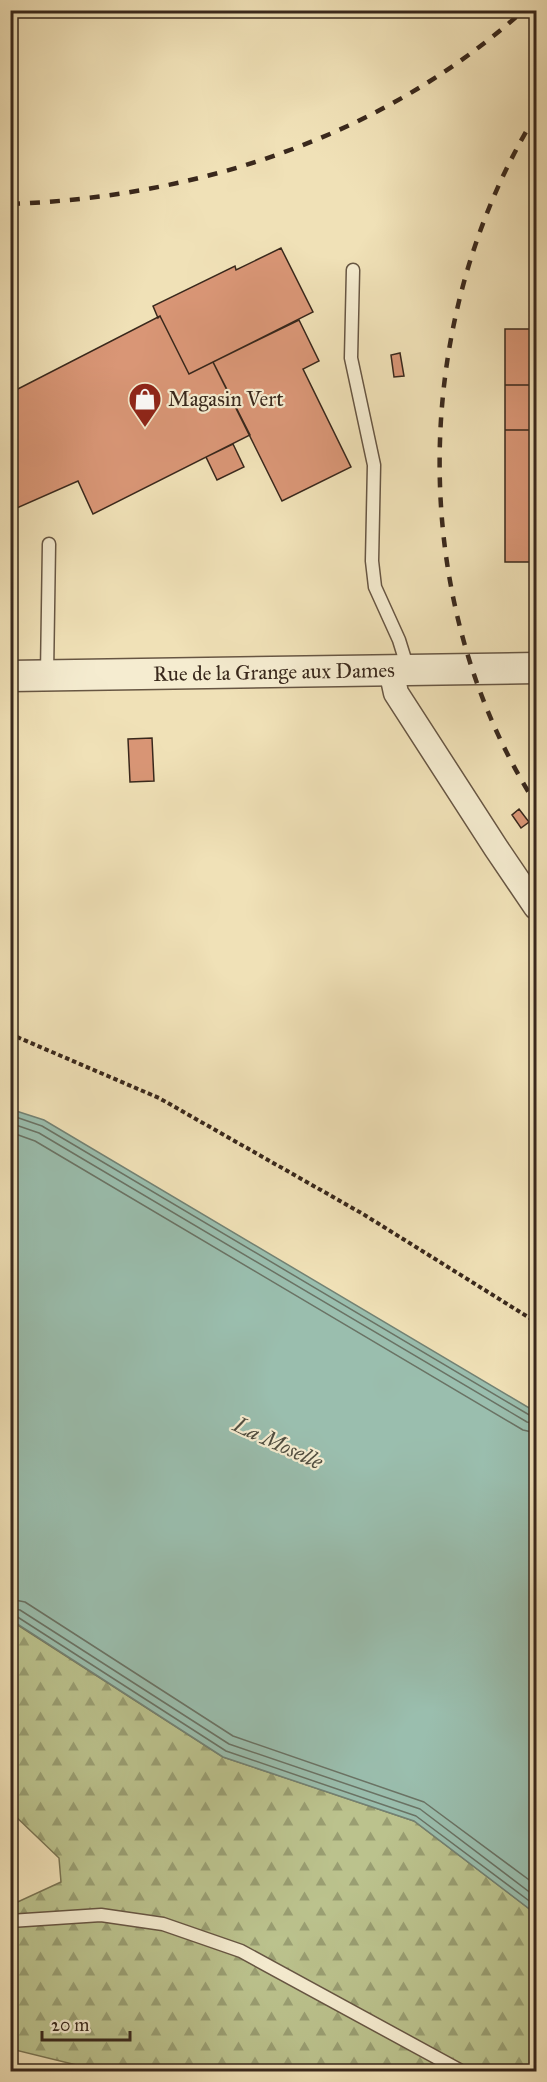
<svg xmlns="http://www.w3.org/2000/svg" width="547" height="2082" viewBox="0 0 547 2082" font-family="'IM FELL Great Primer',serif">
  <defs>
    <pattern id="forest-firs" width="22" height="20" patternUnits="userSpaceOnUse" patternTransform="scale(1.5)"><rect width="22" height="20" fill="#bbc28d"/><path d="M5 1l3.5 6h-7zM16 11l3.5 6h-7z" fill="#999e72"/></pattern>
  </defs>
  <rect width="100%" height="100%" fill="#f0e1b7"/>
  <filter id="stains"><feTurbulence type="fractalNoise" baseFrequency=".00333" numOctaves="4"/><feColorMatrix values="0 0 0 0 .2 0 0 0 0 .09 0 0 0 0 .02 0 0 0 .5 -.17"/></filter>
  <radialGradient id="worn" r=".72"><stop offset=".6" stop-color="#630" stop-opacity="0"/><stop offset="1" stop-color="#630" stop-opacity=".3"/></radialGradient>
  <path fill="url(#forest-firs)" stroke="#7a7554" stroke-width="1.5" d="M 10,1620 L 223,1757 L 414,1821 L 536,1914 L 536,2071 L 105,2072 L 11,2049 L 11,1905 L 61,1882 L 59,1858 L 11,1812 Z"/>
  <path fill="#9abeae" stroke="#738274" stroke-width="1.5" d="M 10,1109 L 44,1120 L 536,1412 L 536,1914 L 414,1821 L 223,1757 L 11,1620 Z"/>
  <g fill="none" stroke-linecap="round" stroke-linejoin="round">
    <path stroke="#6a7365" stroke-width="1.5" d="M 10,1115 L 42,1126 L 531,1416 L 536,1417
      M 10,1123 L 39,1133 L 527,1422 L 536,1424
      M 10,1132 L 35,1141 L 523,1430 L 536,1433
      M 10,1599 L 25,1602 L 233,1736 L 424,1802 L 536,1885
      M 10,1608 L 20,1610 L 229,1744 L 420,1809 L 536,1897
      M 10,1615 L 16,1616 L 226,1751 L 416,1816 L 536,1906"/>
  </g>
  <path fill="#d99676" stroke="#39281c" stroke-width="1.5" d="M 281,248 L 313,312 L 189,374 L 160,316 L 158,318 L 153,306 L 235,266 L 236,270 Z
    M 160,316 L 189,374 L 213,362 L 250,435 L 93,514 L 78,481 L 10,511 L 10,393 Z
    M 299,320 L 319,361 L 303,369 L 351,467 L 282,501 L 213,362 Z
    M 505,329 L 536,329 L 536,385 L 505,385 Z
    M 400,353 L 404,376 L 394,377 L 391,355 Z
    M 505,385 L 536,385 L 536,430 L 505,430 Z
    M 505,430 L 536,430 L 536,562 L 505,562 Z
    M 233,444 L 244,467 L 217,480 L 206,457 Z
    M 534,562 L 536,562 L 536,606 L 535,606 Z
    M 152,738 L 154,781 L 130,782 L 128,739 Z
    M 519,809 L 529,822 L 521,828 L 512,815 Z"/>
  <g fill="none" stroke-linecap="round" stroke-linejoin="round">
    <defs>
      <path id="service" d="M 353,270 L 351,358 L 374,465 L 372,561 L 375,587 L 399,640 L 408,669
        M 47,674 L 49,544
        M 10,1921 L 101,1915 L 163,1924 L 241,1951 L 463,2072"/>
      <path id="minor" d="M 391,670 L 396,693 L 496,848 L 536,907"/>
      <path id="tertiary" d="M 10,676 L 536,668"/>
    </defs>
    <use href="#service" stroke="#675643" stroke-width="15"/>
    <use href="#minor" stroke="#675643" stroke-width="27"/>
    <use href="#tertiary" stroke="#675643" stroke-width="33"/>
    <path stroke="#39281c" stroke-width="4" stroke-dasharray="4.5 3" stroke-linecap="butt" d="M 10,1034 L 159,1098 L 363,1214 L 536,1322"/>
    <use href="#service" stroke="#f5ecd0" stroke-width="12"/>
    <use href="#minor" stroke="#f5ecd0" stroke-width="24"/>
    <use href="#tertiary" stroke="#f5ecd0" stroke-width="30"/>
    <path stroke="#39281c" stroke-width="4.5" stroke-dasharray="10 10" stroke-linecap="butt" d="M 536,115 C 410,320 405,599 536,804
      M 10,204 C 198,197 383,137 524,10"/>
  </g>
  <defs>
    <symbol id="shop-pin" viewBox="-11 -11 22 30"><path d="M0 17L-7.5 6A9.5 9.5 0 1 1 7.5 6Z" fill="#8f2418" stroke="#f5ecd0"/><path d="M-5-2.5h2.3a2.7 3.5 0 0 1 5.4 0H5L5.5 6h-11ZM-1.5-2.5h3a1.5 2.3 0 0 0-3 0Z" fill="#fff"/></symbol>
  </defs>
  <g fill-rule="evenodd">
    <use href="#shop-pin" x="126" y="380" width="38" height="52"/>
  </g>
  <g text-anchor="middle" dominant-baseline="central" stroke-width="4.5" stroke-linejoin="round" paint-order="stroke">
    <g font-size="21" fill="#39281c" stroke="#f5ecd0" text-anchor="start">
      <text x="168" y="399">Magasin Vert</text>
    </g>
    <g font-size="21" fill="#39281c" stroke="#f5ecd0">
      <text transform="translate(274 672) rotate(-1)">Rue de la Grange aux Dames</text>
    </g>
    <g font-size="22" font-style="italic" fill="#514e40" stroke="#f5ecd0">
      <text transform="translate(278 1443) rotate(25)">La Moselle</text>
    </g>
  </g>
  <rect width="547" height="2082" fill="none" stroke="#f0e1b7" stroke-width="36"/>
  <rect x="12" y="12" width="523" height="2058" fill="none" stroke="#39281c" stroke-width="3"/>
  <rect x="18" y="18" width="511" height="2046" fill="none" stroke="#39281c" stroke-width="1.5"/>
  <path d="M42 2031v9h88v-9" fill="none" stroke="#39281c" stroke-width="3"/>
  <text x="51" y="2031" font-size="18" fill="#39281c" stroke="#f5ecd0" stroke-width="4.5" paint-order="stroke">20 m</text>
  <rect width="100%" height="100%" filter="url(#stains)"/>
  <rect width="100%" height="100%" fill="url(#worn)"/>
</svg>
